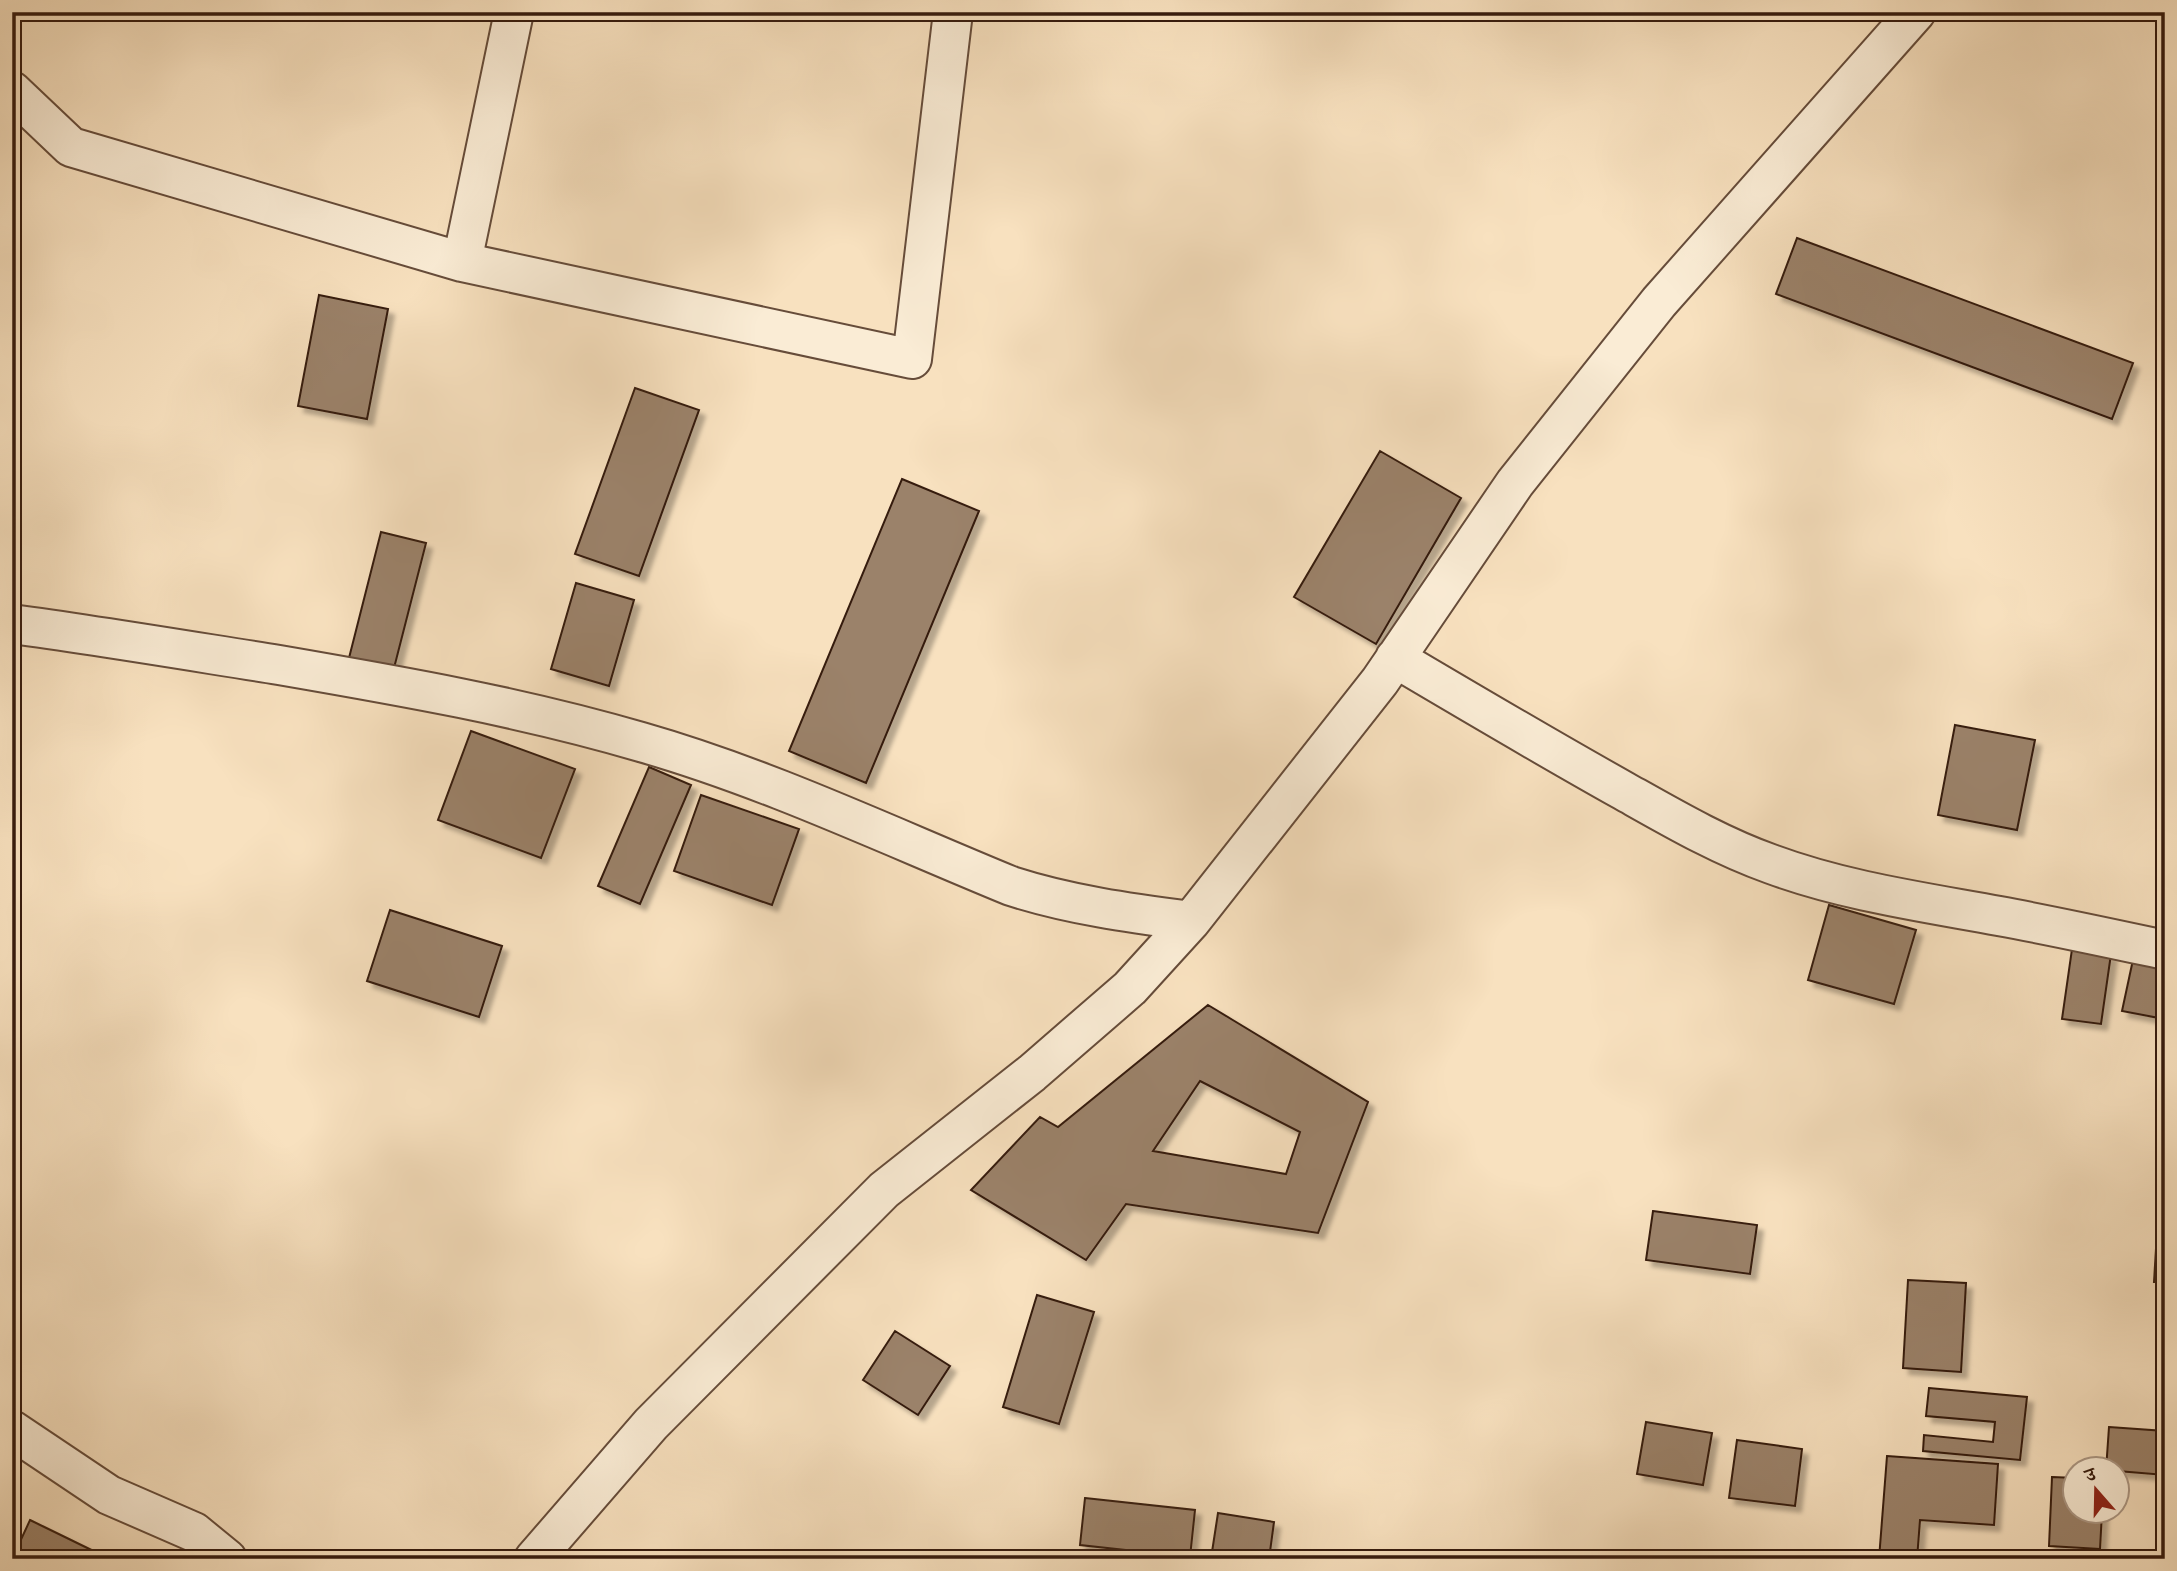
<svg xmlns="http://www.w3.org/2000/svg" width="2177" height="1571" viewBox="0 0 2177 1571" font-family="'EB Garamond','Noto Serif Devanagari',serif">
  <defs>
    <filter id="shadow"><feDropShadow dx="6" dy="6" stdDeviation="2" flood-color="#0004"/></filter>
  </defs>
  <rect width="100%" height="100%" fill="#f8e1bf"/>
  <filter id="stains"><feTurbulence type="fractalNoise" baseFrequency=".00286" numOctaves="4"/><feColorMatrix values="0 0 0 0 .2 0 0 0 0 .09 0 0 0 0 .02 0 0 0 .5 -.17"/></filter>
  <radialGradient id="worn" r=".72"><stop offset=".6" stop-color="#630" stop-opacity="0"/><stop offset="1" stop-color="#630" stop-opacity=".3"/></radialGradient>
  <path fill="#9b826a" stroke="#361b0e" stroke-width="2" fill-rule="evenodd" filter="url(#shadow)" d="M 1797,238 L 2133,363 L 2112,419 L 1776,294 Z
    M 319,295 L 388,309 L 367,419 L 298,406 Z
    M 635,388 L 699,410 L 639,576 L 575,554 Z
    M 1380,451 L 1461,498 L 1376,644 L 1294,597 Z
    M 902,479 L 979,511 L 866,783 L 789,751 Z
    M 381,532 L 426,543 L 394,668 L 349,658 Z
    M 576,583 L 634,600 L 609,686 L 551,669 Z
    M 1955,725 L 2035,740 L 2017,830 L 1938,815 Z
    M 471,731 L 575,769 L 541,858 L 438,820 Z
    M 649,767 L 691,785 L 640,904 L 598,886 Z
    M 701,795 L 799,829 L 772,905 L 674,871 Z
    M 1829,905 L 1916,930 L 1894,1004 L 1808,980 Z
    M 390,910 L 502,946 L 479,1017 L 367,981 Z
    M 2072,949 L 2111,954 L 2101,1024 L 2062,1019 Z
    M 2134,955 L 2165,961 L 2165,992 L 2159,1018 L 2122,1011 Z
    M 1208,1005 L 1368,1102 L 1318,1233 L 1126,1204 L 1086,1260 L 971,1190 L 1040,1117 L 1058,1127 ZM 1200,1081 L 1300,1132 L 1286,1174 L 1153,1151 Z
    M 2160,1182 L 2165,1182 L 2165,1282 L 2154,1282 Z
    M 1653,1211 L 1757,1225 L 1750,1274 L 1646,1260 Z
    M 1908,1280 L 1966,1283 L 1961,1372 L 1903,1368 Z
    M 1037,1295 L 1094,1312 L 1059,1424 L 1003,1407 Z
    M 895,1331 L 950,1366 L 918,1415 L 863,1380 Z
    M 1929,1388 L 2027,1397 L 2020,1460 L 1923,1451 L 1924,1435 L 1993,1442 L 1995,1422 L 1926,1416 Z
    M 1646,1422 L 1712,1433 L 1703,1485 L 1637,1474 Z
    M 2109,1427 L 2165,1431 L 2165,1475 L 2106,1470 Z
    M 1737,1440 L 1802,1449 L 1795,1506 L 1729,1498 Z
    M 1887,1456 L 1998,1464 L 1994,1525 L 1920,1520 L 1917,1559 L 1879,1559 Z
    M 2052,1477 L 2076,1478 L 2076,1512 L 2102,1512 L 2100,1549 L 2049,1546 Z
    M 1085,1498 L 1195,1510 L 1190,1557 L 1080,1545 Z
    M 1218,1513 L 1274,1522 L 1269,1559 L 1252,1559 L 1212,1552 Z
    M 30,1520 L 110,1559 L 12,1559 Z"/>
  <g fill="none" stroke-linecap="round" stroke-linejoin="round">
    <defs>
      <path id="minor" d="M 12,91 L 71,147 L 462,262 L 912,359 L 953,12
        M 462,262 L 514,12
        M 12,624 C 101,636 190,651 279,665 C 401,686 522,707 641,742 C 767,778 889,836 1011,886 C 1070,905 1130,913 1191,921
        M 1395,658 C 1471,703 1547,748 1624,791 C 1672,818 1720,846 1771,864 C 1844,891 1923,902 1999,916 C 2054,926 2109,938 2165,950
        M 12,1430 L 109,1495 L 194,1532 L 227,1559
        M 534,1559 L 651,1424 L 884,1190 L 1032,1073 L 1130,988 L 1191,921 L 1380,681 L 1515,483 L 1659,302 L 1916,12"/>
    </defs>
    <use href="#minor" stroke="#664c3a" stroke-width="42"/>
    <use href="#minor" stroke="#faecd5" stroke-width="38"/>
  </g>
  <rect width="2177" height="1571" fill="none" stroke="#f8e1bf" stroke-width="42"/>
  <rect x="14" y="14" width="2149" height="1543" fill="none" stroke="#361b0e" stroke-width="3.5"/>
  <rect x="21" y="21" width="2135" height="1529" fill="none" stroke="#361b0e" stroke-width="2"/>
  <g transform="translate(2096 1490) rotate(340)"><circle r="33" fill="#faecd5" stroke="#ac9885" stroke-width="2"/>
  <path d="M0-5L12 26L0 18L-12 26Z" fill="#8f2418"/>
  <text y="-10" font-size="19" font-weight="bold" text-anchor="middle" fill="#361b0e">उ</text>
  </g>
  <rect width="100%" height="100%" filter="url(#stains)"/>
  <rect width="100%" height="100%" fill="url(#worn)"/>
</svg>
